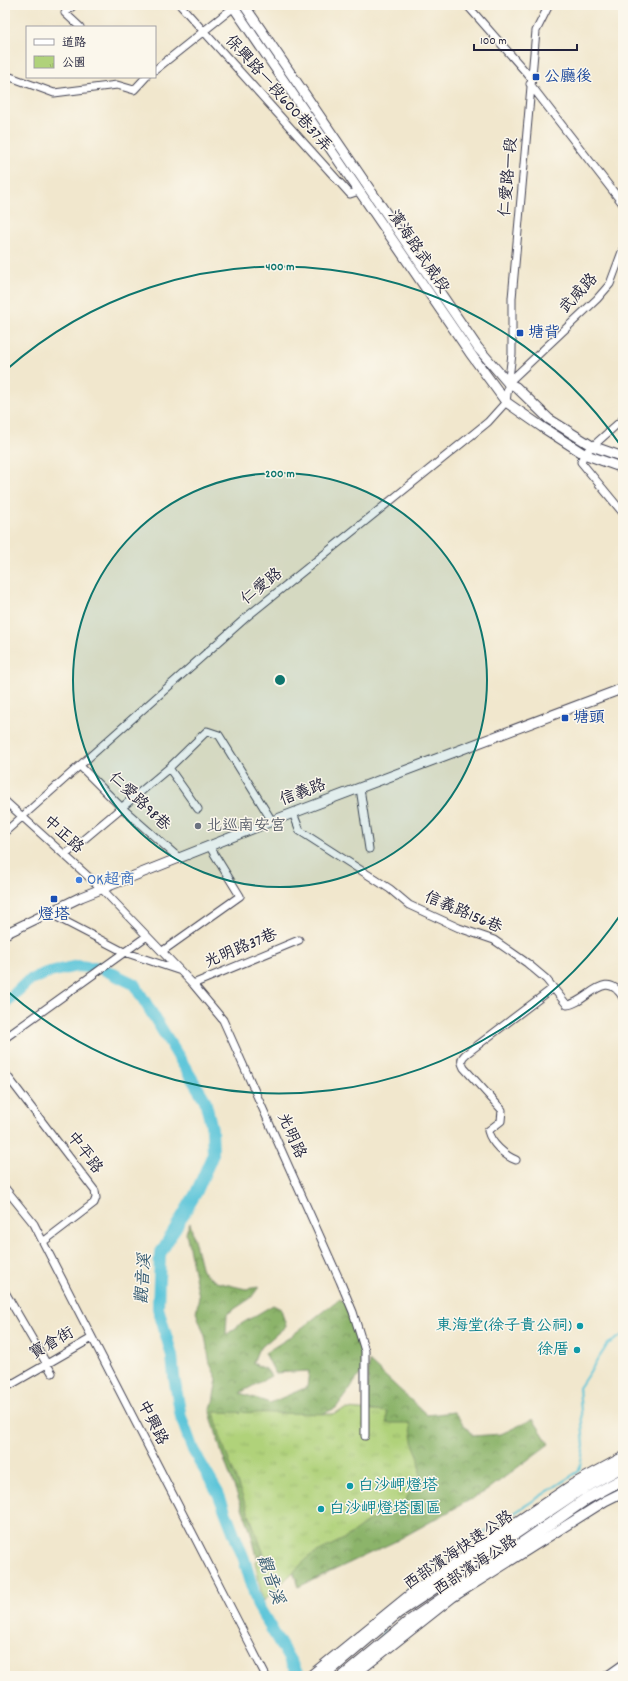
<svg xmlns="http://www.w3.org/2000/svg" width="628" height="1681" viewBox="0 0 628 1681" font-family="Dekko,'LXGW WenKai TC',sans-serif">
  <defs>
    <pattern id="forest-crowns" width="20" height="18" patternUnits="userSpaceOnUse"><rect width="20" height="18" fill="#8cb46a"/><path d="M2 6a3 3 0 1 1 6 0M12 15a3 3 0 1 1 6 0" fill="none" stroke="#729258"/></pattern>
    <pattern id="park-tufts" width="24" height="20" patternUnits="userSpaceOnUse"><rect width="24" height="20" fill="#b0d27a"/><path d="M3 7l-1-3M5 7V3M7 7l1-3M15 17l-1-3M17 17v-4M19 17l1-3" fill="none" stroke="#97b46a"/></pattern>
  </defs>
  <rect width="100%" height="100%" fill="#fbf7ec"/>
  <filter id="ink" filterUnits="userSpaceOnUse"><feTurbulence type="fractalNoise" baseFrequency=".025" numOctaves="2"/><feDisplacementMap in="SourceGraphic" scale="8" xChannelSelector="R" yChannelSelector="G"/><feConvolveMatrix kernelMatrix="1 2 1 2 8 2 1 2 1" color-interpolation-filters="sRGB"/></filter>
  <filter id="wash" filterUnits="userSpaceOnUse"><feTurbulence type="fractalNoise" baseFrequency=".012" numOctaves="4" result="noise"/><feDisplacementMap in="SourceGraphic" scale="16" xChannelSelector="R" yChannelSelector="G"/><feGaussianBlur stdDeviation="0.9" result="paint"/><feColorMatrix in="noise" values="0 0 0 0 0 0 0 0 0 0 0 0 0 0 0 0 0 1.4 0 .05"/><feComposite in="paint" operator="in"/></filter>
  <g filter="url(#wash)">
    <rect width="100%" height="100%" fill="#f1e7cd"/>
    <path fill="url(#forest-crowns)" stroke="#576b52" d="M 190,1223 L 202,1271 L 216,1282 L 246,1289 L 259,1287 L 251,1298 L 227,1314 L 226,1335 L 241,1324 L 273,1305 L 281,1309 L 286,1326 L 258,1350 L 253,1363 L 267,1370 L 271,1376 L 240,1393 L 270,1403 L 307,1387 L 309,1371 L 275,1373 L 265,1353 L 290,1337 L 339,1299 L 345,1303 L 361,1351 L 361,1373 L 336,1408 L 286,1429 L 281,1546 L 257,1557 L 250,1529 L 222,1454 L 210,1412 L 213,1402 L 217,1379 L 210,1364 L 205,1336 L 196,1312 L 199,1297 L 186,1232 Z
      M 369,1361 L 427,1415 L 454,1412 L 473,1436 L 501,1434 L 533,1419 L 549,1444 L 486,1491 L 394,1542 L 298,1587 L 292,1566 L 402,1426 L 383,1422 L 384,1414 L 367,1409 Z"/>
    <path fill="url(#park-tufts)" stroke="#697a5a" d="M 346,1409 L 387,1412 L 387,1423 L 410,1423 L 414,1446 L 419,1458 L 420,1476 L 402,1505 L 370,1520 L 346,1538 L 311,1555 L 263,1601 L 255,1561 L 265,1557 L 221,1439 L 214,1412 L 332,1414 Z"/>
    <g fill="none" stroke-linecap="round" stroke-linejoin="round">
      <path stroke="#5cc5d9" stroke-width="2" d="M 408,1591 L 417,1576 L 579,1471 L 584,1446 L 579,1388 L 608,1344 L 623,1335
        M 377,1643 L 384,1631"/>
      <path stroke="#5cc5d9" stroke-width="12" d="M 5,1003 L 28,981 L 46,973 L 77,966 L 101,968 L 134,984 L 205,1100 L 212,1129 L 213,1154 L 196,1193 L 160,1254 L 158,1308 L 172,1356 L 174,1377 L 181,1417 L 193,1450 L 218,1493 L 244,1559 L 258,1606 L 299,1676"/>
    </g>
  </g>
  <g filter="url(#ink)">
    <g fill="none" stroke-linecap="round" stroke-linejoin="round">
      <defs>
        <path id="minor" d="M 74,5 L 65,13 L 80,27
          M 180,5 L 350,194 L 359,191
          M 467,5 L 531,78
          M 155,70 L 234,7
          M 5,75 L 54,93 L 117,85 L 134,90 L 146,77
          M 530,84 L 623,204
          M 508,383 L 597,299 L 610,284 L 623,249
          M 623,419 L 584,454 L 581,462 L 623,513
          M 80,766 L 122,808 L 180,859
          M 169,768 L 198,809
          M 360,788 L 369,849
          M 5,801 L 102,889 L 193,984 L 223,1020 L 340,1281 L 353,1312 L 365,1351 L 365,1436
          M 293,813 L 300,831 L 390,889 L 409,905 L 459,928 L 494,940 L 527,963 L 546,979 L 567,1005 C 586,1004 606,966 623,998
          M 5,832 L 249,615 L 488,422 L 506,402 L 512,354 L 512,298 L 536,31 L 549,5
          M 65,855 L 169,768 L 207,731 L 219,735 L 272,821
          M 49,913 L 124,952 L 178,970
          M 164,950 L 240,896 L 210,847
          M 193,984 L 299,940
          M 5,1038 L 147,936
          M 5,1073 L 95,1191 L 96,1198 L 94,1203 L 43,1242
          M 516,1160 C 505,1156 491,1143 488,1131 L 501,1121 L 502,1110 L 464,1068 C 461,1062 460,1059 466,1054 L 553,988
          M 5,1188 L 34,1224 L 43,1242 L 266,1676
          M 5,1292 L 52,1373
          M 5,1388 L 92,1338
          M 606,1676 L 623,1664"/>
        <path id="major" d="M 232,5 L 470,353 L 506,402 L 542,427 L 584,454 L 623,468
          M 244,5 L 478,348 L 508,383 L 516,387 L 549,419 L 592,446 L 623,457
          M 5,934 L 81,897 L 272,821 L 616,691 L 623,687
          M 310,1676 L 418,1588 L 573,1484 L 623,1457
          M 353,1676 L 453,1597 L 605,1501 L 623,1492"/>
        <path id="highway" d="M 323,1676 L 397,1613 L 578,1491 L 623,1466
          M 344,1676 L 410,1621 L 586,1499 L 623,1479"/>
      </defs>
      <use href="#minor" stroke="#414051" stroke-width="9"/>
      <use href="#major" stroke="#414051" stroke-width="11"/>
      <use href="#highway" stroke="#414051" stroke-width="13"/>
      <use href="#minor" stroke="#fff" stroke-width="7"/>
      <use href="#major" stroke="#fff" stroke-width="9"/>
      <use href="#highway" stroke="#fff" stroke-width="11"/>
    </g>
  </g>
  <circle cx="280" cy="680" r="207" fill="#0f766e" fill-opacity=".12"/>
  <g fill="none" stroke="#0f766e" stroke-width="2">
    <circle cx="280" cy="680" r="207"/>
    <path d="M621 914A414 414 0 0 1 6 990M6 370A414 414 0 0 1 621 446"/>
  </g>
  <g fill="#1a4fb4" stroke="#fbf7ec" stroke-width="1.5">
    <rect x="532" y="73" width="8" height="8" rx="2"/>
    <rect x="516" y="329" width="8" height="8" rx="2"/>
    <rect x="561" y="714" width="8" height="8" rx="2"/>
    <rect x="50" y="895" width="8" height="8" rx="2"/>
  </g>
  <circle fill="#6b7280" stroke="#fbf7ec" stroke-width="1.5" cx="198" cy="826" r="4"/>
  <circle fill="#3f7fe0" stroke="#fbf7ec" stroke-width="1.5" cx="79" cy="880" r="4"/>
  <g fill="#0f9aa8" stroke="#fbf7ec" stroke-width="1.5">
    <circle cx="580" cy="1326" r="4"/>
    <circle cx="577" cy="1350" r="4"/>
    <circle cx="350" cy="1486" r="4"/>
    <circle cx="321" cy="1509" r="4"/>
  </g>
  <g text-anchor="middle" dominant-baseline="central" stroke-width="3" stroke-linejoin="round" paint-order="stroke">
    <g font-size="16" fill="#164399" stroke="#fbf7ec" text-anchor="start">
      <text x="544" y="77">公廳後</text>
      <text x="528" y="333">塘背</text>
      <text x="573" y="718">塘頭</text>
      <text x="54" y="915" text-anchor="middle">燈塔</text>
    </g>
    <g font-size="16" fill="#22223b" stroke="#fbf7ec">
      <text transform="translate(278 94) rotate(48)">保興路一段600巷37弄</text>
      <text transform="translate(509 177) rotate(-85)">仁愛路一段</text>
      <text transform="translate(418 252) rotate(56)">濱海路武威段</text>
      <text transform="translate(579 294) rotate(-47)">武威路</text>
      <text transform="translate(262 587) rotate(-39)">仁愛路</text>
      <text transform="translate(303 793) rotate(-21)">信義路</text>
      <text transform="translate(139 802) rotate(43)">仁愛路98巷</text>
      <text transform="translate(63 835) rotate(42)">中正路</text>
      <text transform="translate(463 913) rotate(23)">信義路156巷</text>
      <text transform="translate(241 949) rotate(-23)">光明路37巷</text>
      <text transform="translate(291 1136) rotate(66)">光明路</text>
      <text transform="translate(84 1153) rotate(53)">中平路</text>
      <text transform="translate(52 1344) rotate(-30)">寶倉街</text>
      <text transform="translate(152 1423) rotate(63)">中興路</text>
      <text transform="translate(459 1551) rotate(-34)">西部濱海快速公路</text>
      <text transform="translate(476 1566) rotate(-33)">西部濱海公路</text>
    </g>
    <g font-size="16" fill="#5b616d" stroke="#fbf7ec" text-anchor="start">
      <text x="206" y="826">北巡南安宮</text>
    </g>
    <g font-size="16" fill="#366cbe" stroke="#fbf7ec" text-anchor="start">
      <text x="87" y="880">OK超商</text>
    </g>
    <g font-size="16" fill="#0d838f" stroke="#fbf7ec" text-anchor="end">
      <text x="572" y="1326">東海堂(徐子貴公祠)</text>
      <text x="569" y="1350">徐厝</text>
      <text x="358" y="1486" text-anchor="start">白沙岬燈塔</text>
      <text x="329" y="1509" text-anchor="start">白沙岬燈塔園區</text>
    </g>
    <g font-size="17" font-style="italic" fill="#365b72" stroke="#fbf7ec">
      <text transform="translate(145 1279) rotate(-86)">觀音溪</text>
      <text transform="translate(269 1580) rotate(71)">觀音溪</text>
    </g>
  </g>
  <circle cx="280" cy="680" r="6" fill="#0f766e" stroke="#fbf7ec" stroke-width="2"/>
  <g font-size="12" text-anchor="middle" font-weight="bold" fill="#0f766e" stroke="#fbf7ec" stroke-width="3" stroke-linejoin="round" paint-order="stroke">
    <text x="280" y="270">400 m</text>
    <text x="280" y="477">200 m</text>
  </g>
  <rect width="628" height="1681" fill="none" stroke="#fbf7ec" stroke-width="20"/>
  <rect x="26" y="26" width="130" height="52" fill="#fbf7ec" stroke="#a4a2a5"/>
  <rect x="34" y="39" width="20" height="6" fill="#ffffff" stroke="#a4a2a5"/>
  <text x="62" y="46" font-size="12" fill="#22223b">道路</text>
  <rect x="34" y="56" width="20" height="12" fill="url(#park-tufts)" stroke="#a4a2a5"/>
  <text x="62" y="66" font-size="12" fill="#22223b">公園</text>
  <path d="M474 44v6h103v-6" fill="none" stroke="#22223b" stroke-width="2"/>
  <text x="480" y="44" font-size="12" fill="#22223b" stroke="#fbf7ec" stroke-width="3" paint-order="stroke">100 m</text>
</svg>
